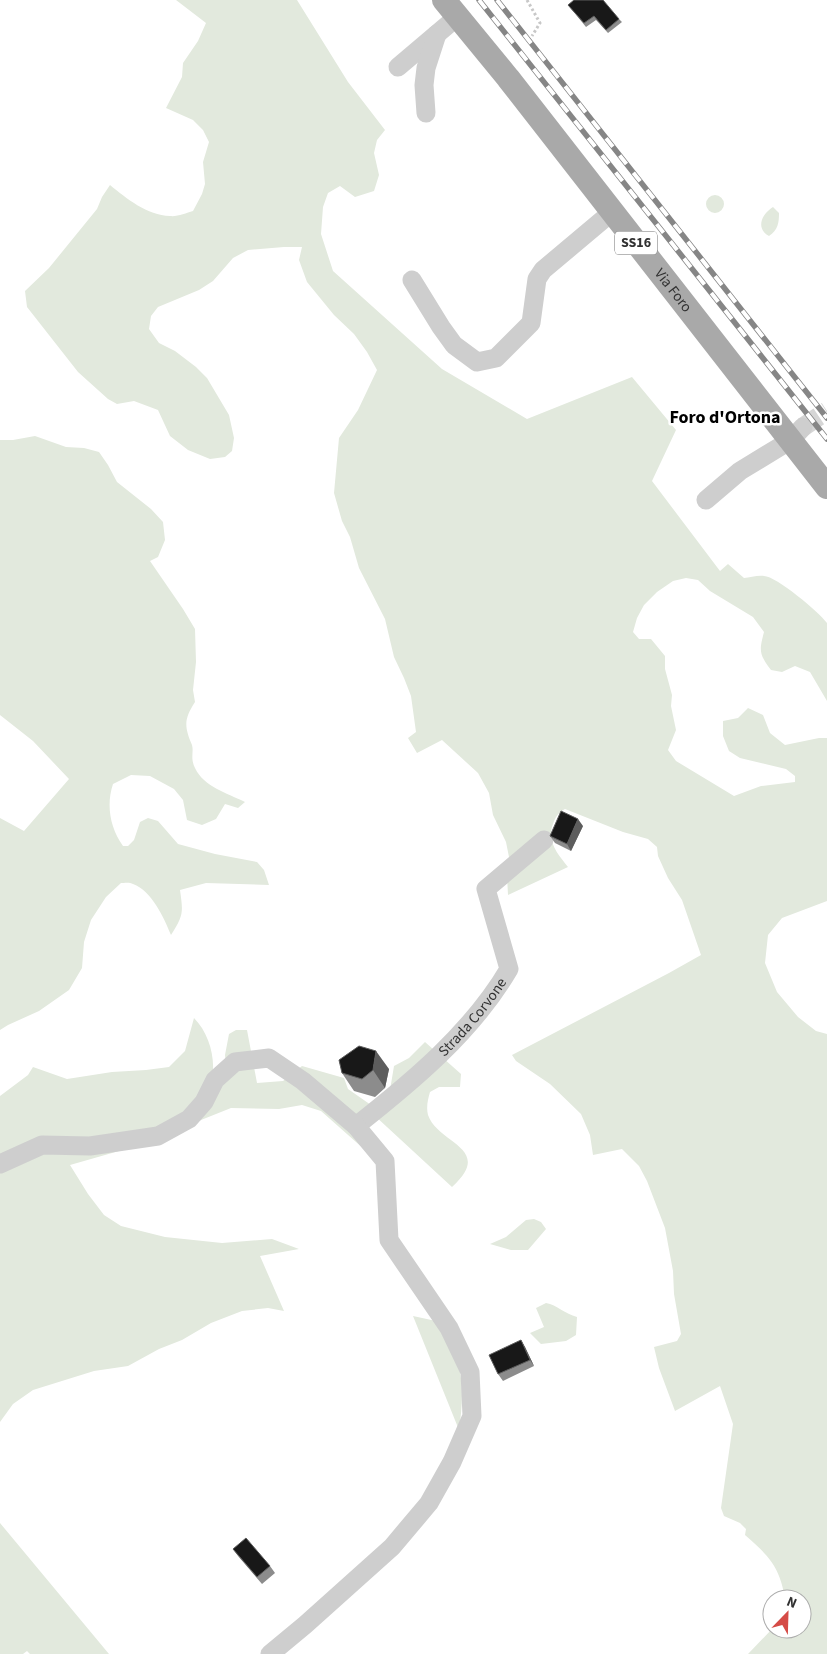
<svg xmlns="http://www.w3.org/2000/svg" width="827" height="1654" viewBox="0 0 827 1654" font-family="'Source Sans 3',sans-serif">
  <rect width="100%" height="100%" fill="#fff"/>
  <path fill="#e2e9dd" d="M 176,0 L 297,0 L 348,82 L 385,130 L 377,140 L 374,153 L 379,175 L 374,191 L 355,197 L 340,186 L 328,193 L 323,207 L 321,234 L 333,271 L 442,369 L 527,419 L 632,377 L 676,430 L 652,481 L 720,571 L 728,564 L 744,578 C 750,578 757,575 764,576 C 776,576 819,612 827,623 L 827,701 L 810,672 L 795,666 L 782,672 L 771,670 C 759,654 759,651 764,632 L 753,617 L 710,591 L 698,580 L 686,578 L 673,581 L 657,592 L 644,605 L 637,618 L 633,632 L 639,639 L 651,639 L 665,656 L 665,669 L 672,695 L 671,706 L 676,730 L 668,750 L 676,761 L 734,796 L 761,786 L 795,782 L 795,776 L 786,769 L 740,758 L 729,751 L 723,736 L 723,721 L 738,718 L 748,708 L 763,715 L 770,733 L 785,745 L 819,738 L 827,738 L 827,901 L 782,918 L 768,935 L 765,963 L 777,992 L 798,1017 L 816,1031 L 827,1034 L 827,1654 L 748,1654 L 772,1629 L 802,1629 L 802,1599 L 785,1599 C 780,1567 769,1556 745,1535 L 746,1529 L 740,1523 L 724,1516 L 721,1508 L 733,1424 L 720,1386 L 675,1411 L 659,1368 L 654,1347 L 677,1341 L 681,1334 L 674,1294 L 673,1271 L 665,1228 L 647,1181 L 639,1166 L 622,1149 L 593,1155 L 590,1135 L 581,1114 L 550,1084 L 516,1061 L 512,1055 L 669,973 L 701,955 L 682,900 L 668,878 L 658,856 L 657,847 L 648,839 L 623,832 L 565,809 C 559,812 555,817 553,824 C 546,841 558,854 568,867 L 508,895 L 507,876 L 510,862 L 506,842 L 493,815 L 489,793 L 478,773 L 442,740 L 417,753 L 408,738 L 416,732 L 411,696 L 404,678 L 394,657 L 385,619 L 359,568 L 350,537 L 342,521 L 334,493 L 339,438 L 358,410 L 377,370 L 367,352 L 354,334 L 334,315 L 307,282 L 299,260 L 302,247 L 284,247 L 248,250 L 233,258 L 213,281 L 199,290 L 158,307 L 151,316 L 149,329 L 159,343 L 175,351 L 196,367 L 207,378 L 229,415 L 234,438 L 232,451 L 225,457 L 210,459 L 188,450 L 170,436 L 158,410 L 134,401 L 117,404 L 108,399 L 78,372 L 27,307 L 25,291 L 49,268 L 97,209 L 102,197 L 110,185 C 127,199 147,215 170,216 C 177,217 186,213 193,211 L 202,194 L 205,184 L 203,162 L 209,142 L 203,130 L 193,120 L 166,108 L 182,77 L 183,63 L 198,41 L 206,23 Z
    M706 204a9 9 0 1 1 18 0a9 9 0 1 1-18 0Z
    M 773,207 L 779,213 C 779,223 778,230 769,236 C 755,228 762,214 773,207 Z
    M 35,436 L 66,447 L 84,448 L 99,452 L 108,465 L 117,482 L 151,509 L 163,522 L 165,540 L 158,557 L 150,561 L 183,609 L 195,629 L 196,662 L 193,690 L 195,702 C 184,719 184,726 192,745 C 194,752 190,758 195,768 C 204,787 227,793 245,802 L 238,808 L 225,804 L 216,819 L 202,825 L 187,820 L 183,800 L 174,789 L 150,776 L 131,775 L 113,784 C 106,805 110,828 123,846 L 128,846 L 134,840 L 140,822 L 148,818 L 158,821 L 178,844 L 215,854 L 257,862 L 264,870 L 269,885 L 206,883 L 180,890 C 183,912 184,915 171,935 C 164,918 152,891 133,884 C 130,882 124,883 121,883 L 106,897 L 91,920 L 84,942 L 82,968 L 69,990 L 39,1011 L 8,1025 L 0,1030 L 0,818 L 24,831 L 69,779 L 33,741 L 0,715 L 0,440 L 13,440 Z
    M 194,1018 C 207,1031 214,1052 213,1070 L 227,1076 L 225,1055 L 229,1034 L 236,1030 L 247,1030 L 257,1083 L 283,1081 L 302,1066 L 344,1078 L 348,1089 L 371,1105 L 390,1090 L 394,1066 L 409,1058 L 425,1042 L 461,1074 L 460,1087 L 439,1087 L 430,1092 C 428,1099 426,1107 428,1115 C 438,1144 495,1148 452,1187 L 374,1115 L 359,1125 L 365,1150 L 321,1111 L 302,1105 L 279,1109 L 231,1108 L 201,1120 L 179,1132 L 154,1141 L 70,1165 L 88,1194 L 104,1215 L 121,1226 L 165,1237 L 222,1243 L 272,1239 L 299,1249 L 260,1256 L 284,1311 L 268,1308 L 242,1311 L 211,1323 L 182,1340 L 159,1349 L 128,1366 L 94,1371 L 33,1390 L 13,1404 L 0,1422 L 0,1096 L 28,1075 L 33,1067 L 67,1079 L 112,1072 L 146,1070 L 169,1067 L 185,1051 Z
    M 534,1219 L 541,1222 L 546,1229 L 528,1250 L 511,1250 L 490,1244 L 506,1237 L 526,1220 Z
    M 546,1303 C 557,1305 565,1314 577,1317 L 576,1335 L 566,1341 L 541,1344 L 530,1333 L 544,1327 L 536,1308 Z
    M 413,1316 L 436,1321 C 441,1329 447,1337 451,1345 C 465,1371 463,1402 459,1430 Z
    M 0,1523 L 109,1654 L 30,1654 L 27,1651 L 23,1654 L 0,1654 Z"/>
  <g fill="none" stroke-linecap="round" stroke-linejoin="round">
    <path stroke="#d6d6d6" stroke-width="19" stroke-dasharray="19 9" stroke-linecap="butt" d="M 803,427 L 827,411"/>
    <path stroke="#c8c8c8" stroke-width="3" stroke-dasharray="2.5 2.5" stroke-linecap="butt" d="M 527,0 L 540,23 L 532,36"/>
    <g stroke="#cecece" stroke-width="19">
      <path d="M 398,67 L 457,17"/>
      <path d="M 426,113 L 424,85 L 426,68 L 437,34"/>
      <path d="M 412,280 L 441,327 L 454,345 L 477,362 L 496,358 L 531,323 L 537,279 L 543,270 L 612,212"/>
      <path d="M 706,500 L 740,471 L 791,440 L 803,427"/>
      <path id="s1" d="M 356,1126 C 413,1081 472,1032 509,969 L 486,889 L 544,840"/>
      <path d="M 0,1164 L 42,1145 L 90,1146 L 158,1136 L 189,1119 L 204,1102 L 215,1080 L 235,1062 L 269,1058 L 303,1081 L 356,1126 L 385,1161 L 389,1240 L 449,1328 L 470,1372 L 472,1416 L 452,1462 L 429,1503 L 392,1547 L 305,1625 L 270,1654"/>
    </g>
    <path stroke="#a9a9a9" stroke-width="24" id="s2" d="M 444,0 L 508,78 L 827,487"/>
    <defs>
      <path id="rail" d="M 479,0 L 827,439
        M 497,0 L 827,418"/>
    </defs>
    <use href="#rail" stroke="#868686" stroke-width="5.5"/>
    <use href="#rail" stroke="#fff" stroke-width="4" stroke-dasharray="11" stroke-linecap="butt"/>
  </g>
  <path fill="#8c8c8c" d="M 568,5 L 619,19 L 622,22 L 608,33 L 596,20 L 586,27 Z
    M 583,826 L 571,851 L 555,843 L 550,836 Z
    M 339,1060 L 389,1069 L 385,1088 L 375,1097 L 354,1091 L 342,1073 Z
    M 521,1340 L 525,1347 L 534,1366 L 503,1381 L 498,1374 Z
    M 233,1549 L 270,1566 L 275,1573 L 262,1584 L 238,1556 Z"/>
  <path fill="#5d5d5d" d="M 578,819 L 583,826 L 571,851 L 567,844 Z
    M 376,1051 L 389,1069 L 385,1088 L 373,1070 Z
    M 521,1340 L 525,1347 L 534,1366 L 530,1360 Z"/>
  <path fill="#181818" stroke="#5d5d5d" d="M 574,0 L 603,0 L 619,19 L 606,30 L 594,16 L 584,23 L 568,5 Z
    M 561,811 L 578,819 L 567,844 L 550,836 Z
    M 359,1046 L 376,1051 L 373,1070 L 362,1079 L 342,1073 L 339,1060 Z
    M 521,1340 L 530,1360 L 498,1374 L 489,1355 Z
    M 246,1538 L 270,1566 L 257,1577 L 233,1549 Z"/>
  <g text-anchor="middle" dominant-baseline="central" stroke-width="5" stroke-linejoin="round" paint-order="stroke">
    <rect fill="#fff" stroke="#6f6f6f" stroke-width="1" x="615" y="231.5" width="42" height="23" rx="4"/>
    <g font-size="14" font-weight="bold" fill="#313131">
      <text x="636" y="243">SS16</text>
    </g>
    <g font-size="15" fill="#313131" stroke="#fff">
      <text stroke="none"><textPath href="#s2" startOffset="370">Via Foro</textPath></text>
      <text stroke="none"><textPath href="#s1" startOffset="160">Strada Corvone</textPath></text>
    </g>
    <g font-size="18" font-weight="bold" fill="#000" stroke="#fff">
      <text x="725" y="417">Foro d'Ortona</text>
    </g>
  </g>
  <g transform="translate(787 1614) rotate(23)"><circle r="24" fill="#ffffff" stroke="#adadad"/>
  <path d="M0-4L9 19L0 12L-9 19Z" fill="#d54b46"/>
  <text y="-8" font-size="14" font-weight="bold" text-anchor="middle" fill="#313131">N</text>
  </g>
</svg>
